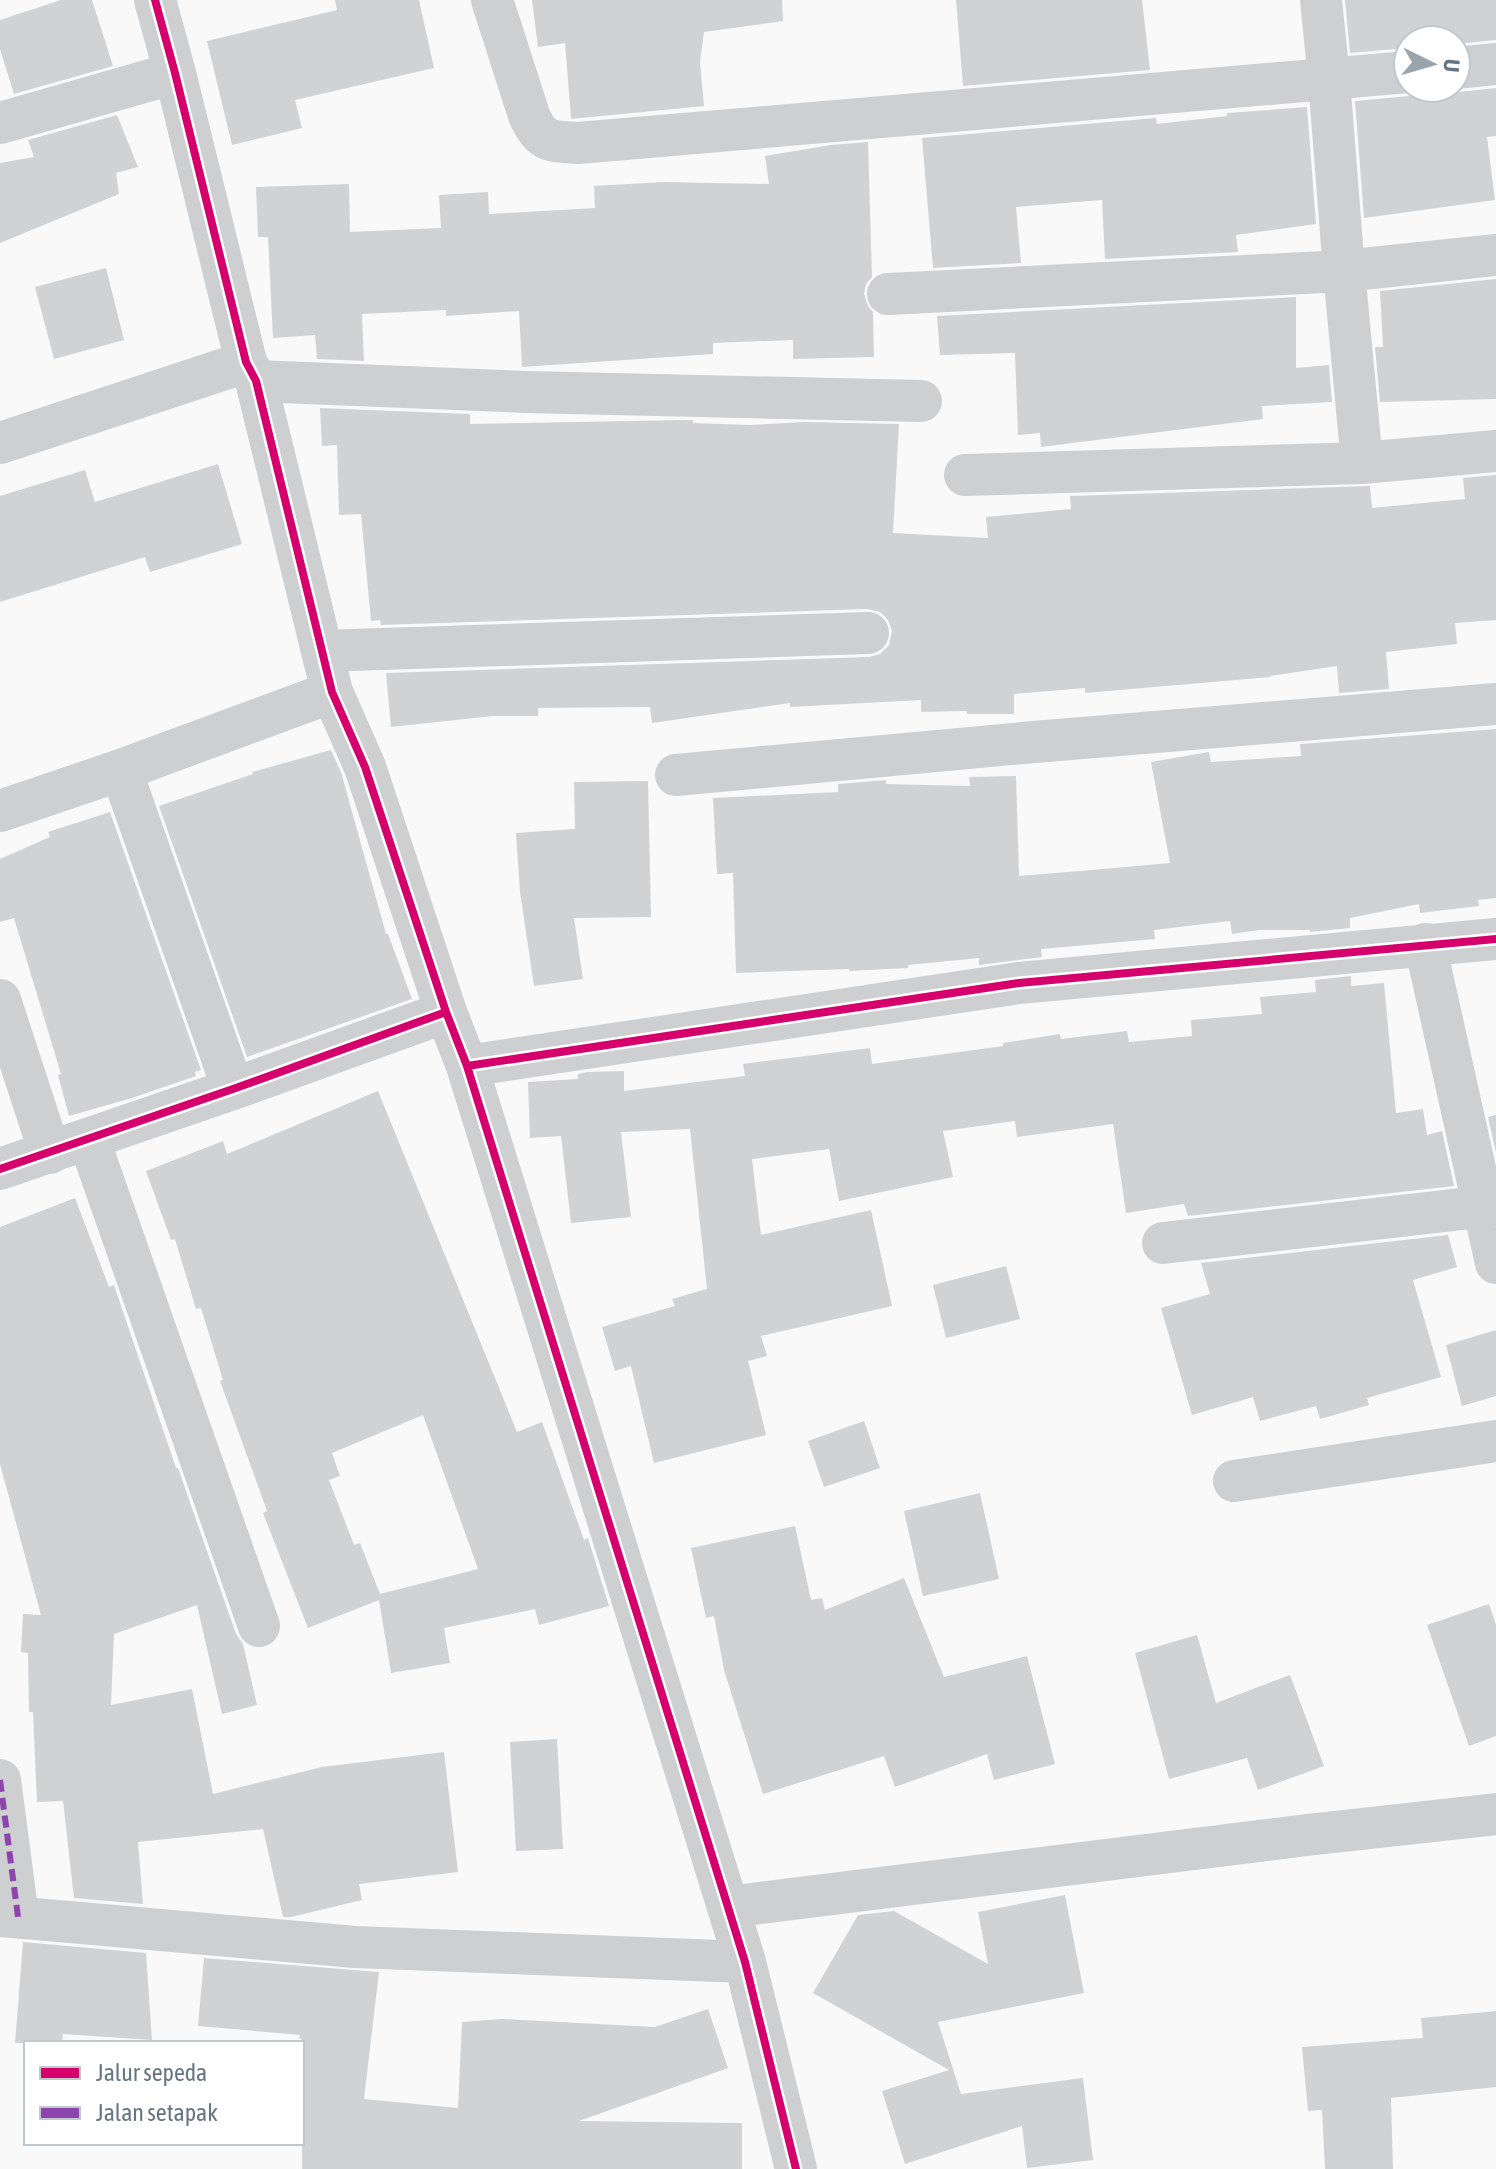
<svg xmlns="http://www.w3.org/2000/svg" width="1496" height="2169" viewBox="0 0 1496 2169" font-family="'Asap Condensed',sans-serif">
  <rect width="100%" height="100%" fill="#f9f9f9"/>
  <path fill="#d0d2d3" fill-rule="evenodd" d="M 61,0 L 92,0 L 113,66 L 14,94 L 0,49 L 0,20 Z
    M 335,0 L 419,0 L 434,68 L 295,100 L 302,128 L 232,145 L 207,41 L 337,10 Z
    M 532,0 L 782,0 L 783,21 L 704,32 L 700,62 L 704,106 L 571,119 L 565,43 L 538,47 Z
    M 956,0 L 1142,0 L 1150,70 L 963,86 Z
    M 1345,0 L 1496,0 L 1496,40 L 1456,44 L 1456,40 L 1408,40 L 1408,48 L 1350,53 Z
    M 1425,88 L 1444,88 L 1458,92 L 1496,88 L 1496,136 L 1487,137 L 1495,200 L 1364,218 L 1355,101 L 1410,96 L 1421,92 Z
    M 1307,107 L 1316,224 L 1236,235 L 1238,252 L 1105,259 L 1102,200 L 1016,207 L 1021,263 L 933,268 L 922,138 L 1156,118 L 1157,124 L 1227,116 L 1227,113 Z
    M 117,115 L 138,167 L 116,173 L 119,194 L 0,243 L 0,163 L 34,157 L 28,140 Z
    M 868,142 L 872,277 L 866,284 L 864,294 L 868,306 L 873,312 L 874,357 L 793,359 L 793,340 L 713,343 L 713,354 L 522,367 L 519,311 L 446,316 L 446,310 L 362,314 L 364,361 L 317,359 L 315,335 L 273,338 L 268,237 L 258,237 L 256,187 L 349,184 L 350,232 L 441,228 L 439,195 L 488,192 L 489,214 L 595,208 L 594,186 L 664,182 L 769,184 L 765,156 L 831,145 Z
    M 106,268 L 124,340 L 54,359 L 35,287 Z
    M 1496,279 L 1496,399 L 1380,402 L 1375,347 L 1383,347 L 1380,291 Z
    M 1296,297 L 1296,368 L 1329,365 L 1332,402 L 1262,406 L 1263,419 L 1041,447 L 1040,433 L 1018,435 L 1015,353 L 940,355 L 937,316 Z
    M 320,408 L 470,414 L 470,424 L 687,420 L 693,420 L 693,423 L 750,425 L 804,422 L 899,424 L 893,533 L 988,538 L 986,517 L 1071,509 L 1070,496 L 1370,486 L 1372,508 L 1465,499 L 1463,478 L 1496,475 L 1496,620 L 1455,623 L 1457,644 L 1386,652 L 1389,689 L 1339,693 L 1337,666 L 1270,676 L 1270,677 L 1085,693 L 1085,688 L 1014,694 L 1014,714 L 967,714 L 967,711 L 921,712 L 921,700 L 790,707 L 790,703 L 652,723 L 650,707 L 538,708 L 538,716 L 493,716 L 391,727 L 386,673 L 869,657 L 880,654 L 889,645 L 892,631 L 888,620 L 880,612 L 867,609 L 381,625 L 380,620 L 371,621 L 361,514 L 339,515 L 337,445 L 322,446 Z
    M 218,464 L 242,544 L 150,572 L 145,557 L 0,602 L 0,496 L 85,470 L 95,502 Z
    M 1496,729 L 1496,898 L 1478,900 L 1479,906 L 1420,913 L 1419,904 L 1350,918 L 1350,928 L 1310,932 L 1310,930 L 1259,930 L 1232,934 L 1230,921 L 1154,930 L 1155,939 L 1041,949 L 1042,957 L 979,965 L 979,958 L 908,965 L 908,968 L 849,971 L 849,969 L 736,973 L 733,873 L 717,874 L 713,798 L 838,792 L 838,784 L 886,780 L 886,784 L 970,786 L 969,777 L 1016,776 L 1019,876 L 1092,870 L 1170,863 L 1151,762 L 1209,752 L 1211,762 L 1301,756 L 1300,744 Z
    M 331,750 L 341,772 L 386,934 L 388,934 L 412,999 L 247,1057 L 159,806 L 253,774 L 252,772 Z
    M 648,781 L 651,917 L 574,918 L 583,979 L 534,986 L 520,892 L 516,833 L 575,829 L 574,782 Z
    M 110,812 L 201,1070 L 195,1072 L 196,1076 L 132,1098 L 69,1116 L 58,1075 L 61,1074 L 14,918 L 0,922 L 0,859 L 50,837 L 48,832 Z
    M 1351,976 L 1351,986 L 1384,983 L 1396,1113 L 1423,1109 L 1427,1135 L 1442,1131 L 1454,1186 L 1188,1216 L 1184,1204 L 1126,1213 L 1113,1124 L 1017,1137 L 1015,1121 L 943,1131 L 953,1177 L 839,1201 L 829,1149 L 752,1159 L 761,1235 L 871,1210 L 892,1306 L 761,1336 L 767,1356 L 748,1361 L 766,1435 L 654,1463 L 631,1366 L 615,1371 L 602,1327 L 675,1306 L 672,1299 L 707,1289 L 690,1129 L 621,1132 L 631,1217 L 571,1223 L 561,1136 L 530,1138 L 528,1082 L 578,1079 L 578,1074 L 587,1072 L 624,1071 L 624,1091 L 745,1076 L 743,1064 L 870,1048 L 872,1064 L 1003,1046 L 1003,1043 L 1060,1034 L 1061,1039 L 1127,1031 L 1129,1042 L 1192,1036 L 1191,1020 L 1262,1014 L 1260,997 L 1316,992 L 1315,980 Z
    M 378,1091 L 517,1432 L 542,1422 L 584,1540 L 588,1538 L 609,1606 L 539,1625 L 535,1609 L 444,1628 L 450,1663 L 391,1673 L 379,1600 L 308,1628 L 263,1513 L 267,1511 L 220,1381 L 223,1380 L 201,1308 L 196,1309 L 175,1239 L 171,1240 L 146,1171 L 223,1141 L 227,1154 ZM 423,1415 L 478,1569 L 380,1594 L 360,1543 L 354,1545 L 329,1480 L 340,1476 L 332,1453 Z
    M 1496,1115 L 1496,1153 L 1488,1117 Z
    M 75,1198 L 109,1287 L 114,1285 L 176,1468 L 178,1468 L 236,1634 L 243,1644 L 257,1705 L 222,1714 L 197,1605 L 114,1634 L 111,1705 L 192,1689 L 213,1794 L 322,1767 L 444,1752 L 458,1872 L 359,1884 L 362,1900 L 291,1917 L 283,1917 L 263,1829 L 138,1842 L 143,1904 L 74,1898 L 63,1801 L 37,1802 L 33,1712 L 29,1712 L 28,1653 L 21,1652 L 23,1614 L 41,1615 L 0,1464 L 0,1227 Z
    M 1448,1235 L 1457,1267 L 1413,1280 L 1441,1377 L 1367,1398 L 1369,1405 L 1320,1419 L 1316,1406 L 1260,1421 L 1253,1397 L 1192,1415 L 1161,1308 L 1210,1294 L 1201,1263 Z
    M 1006,1266 L 1020,1319 L 946,1338 L 933,1285 Z
    M 1496,1330 L 1496,1396 L 1462,1406 L 1446,1345 Z
    M 864,1421 L 880,1468 L 824,1487 L 808,1441 Z
    M 980,1493 L 999,1579 L 923,1596 L 904,1511 Z
    M 795,1526 L 811,1600 L 822,1598 L 825,1610 L 904,1578 L 944,1677 L 1027,1656 L 1055,1764 L 994,1780 L 987,1754 L 895,1787 L 884,1756 L 763,1794 L 724,1670 L 714,1616 L 706,1618 L 691,1548 Z
    M 1489,1604 L 1496,1625 L 1496,1736 L 1469,1746 L 1427,1625 Z
    M 1197,1635 L 1216,1703 L 1290,1675 L 1324,1766 L 1258,1790 L 1247,1758 L 1169,1779 L 1135,1653 Z
    M 557,1739 L 563,1849 L 516,1851 L 510,1742 Z
    M 1065,1895 L 1084,1993 L 938,2022 L 961,2094 L 1083,2078 L 1093,2160 L 1027,2168 L 1022,2126 L 905,2164 L 882,2091 L 949,2070 L 813,1993 L 858,1915 L 894,1911 L 988,1964 L 978,1912 Z
    M 23,1942 L 146,1953 L 152,2040 L 63,2034 L 62,2043 L 15,2043 Z
    M 204,1958 L 379,1972 L 364,2099 L 458,2108 L 462,2022 L 502,2019 L 655,2027 L 708,2009 L 728,2068 L 579,2121 L 742,2123 L 742,2169 L 302,2169 L 302,2039 L 299,2038 L 300,2035 L 198,2026 Z
    M 1496,2011 L 1496,2087 L 1391,2098 L 1393,2169 L 1325,2169 L 1322,2110 L 1308,2111 L 1302,2047 L 1423,2038 L 1421,2018 Z"/>
  <g fill="none" stroke-linecap="round" stroke-linejoin="round">
    <path stroke="#cecfd0" stroke-width="42" d="M 155,0 L 175,73 L 246,362 L 256,381 L 332,692 L 365,767 L 446,1012
      M 492,0 L 529,115 C 541,143 550,141 578,143 L 1408,72
      M 1321,0 L 1329,79 L 1344,271 L 1362,463
      M 1456,68 L 1496,64
      M 0,123 L 175,73
      M 888,294 L 1344,271 L 1496,255
      M 256,381 L 526,392 L 921,401
      M 0,443 L 246,362
      M 965,475 L 1362,463 L 1496,451
      M 322,651 L 868,633
      M 121,770 L 233,1089
      M 676,775 L 1034,742 L 1496,704
      M 0,811 L 121,770 L 332,692
      M 1425,944 L 1496,1263
      M 0,1000 L 50,1153
      M 467,1066 L 1019,983 L 1496,939
      M 89,1140 L 259,1626
      M 0,1169 L 233,1089 L 446,1012 L 467,1066 L 745,1962 L 796,2169
      M 1163,1243 L 1496,1205
      M 1234,1481 L 1496,1441
      M 0,1780 L 18,1917
      M 728,1907 L 1307,1835 L 1496,1814
      M 0,1916 L 355,1947 L 745,1962"/>
    <path stroke="#8e44ad" stroke-width="6" stroke-dasharray="12 6" stroke-linecap="butt" d="M 0,1780 L 18,1917"/>
    <defs>
      <path id="cycleway" d="M 155,0 L 175,73 L 246,362 L 256,381 L 332,692 L 365,767 L 446,1012
        M 467,1066 L 1019,983 L 1496,939
        M 0,1169 L 233,1089 L 446,1012 L 467,1066 L 745,1962 L 796,2169"/>
    </defs>
    <use href="#cycleway" stroke="#fff" stroke-width="13"/>
    <use href="#cycleway" stroke="#d6006c" stroke-width="8"/>
  </g>
  <rect x="24" y="2041" width="280" height="104" fill="#ffffff" stroke="#c1c8cd" stroke-width="2"/>
  <rect x="40" y="2067" width="40" height="12" fill="#d6006c" stroke="#c1c8cd" stroke-width="2"/>
  <text x="96" y="2081" font-size="24" fill="#657683">Jalur sepeda</text>
  <rect x="40" y="2107" width="40" height="12" fill="#8e44ad" stroke="#c1c8cd" stroke-width="2"/>
  <text x="96" y="2121" font-size="24" fill="#657683">Jalan setapak</text>
  <g transform="translate(1432 64) rotate(95)"><circle r="38" fill="#ffffff" stroke="#c1c8cd" stroke-width="2"/>
  <path d="M0-6L14 30L0 20L-14 30Z" fill="#99a4ac"/>
  <text y="-12" font-size="22" font-weight="bold" text-anchor="middle" fill="#657683">U</text>
  </g>
</svg>
